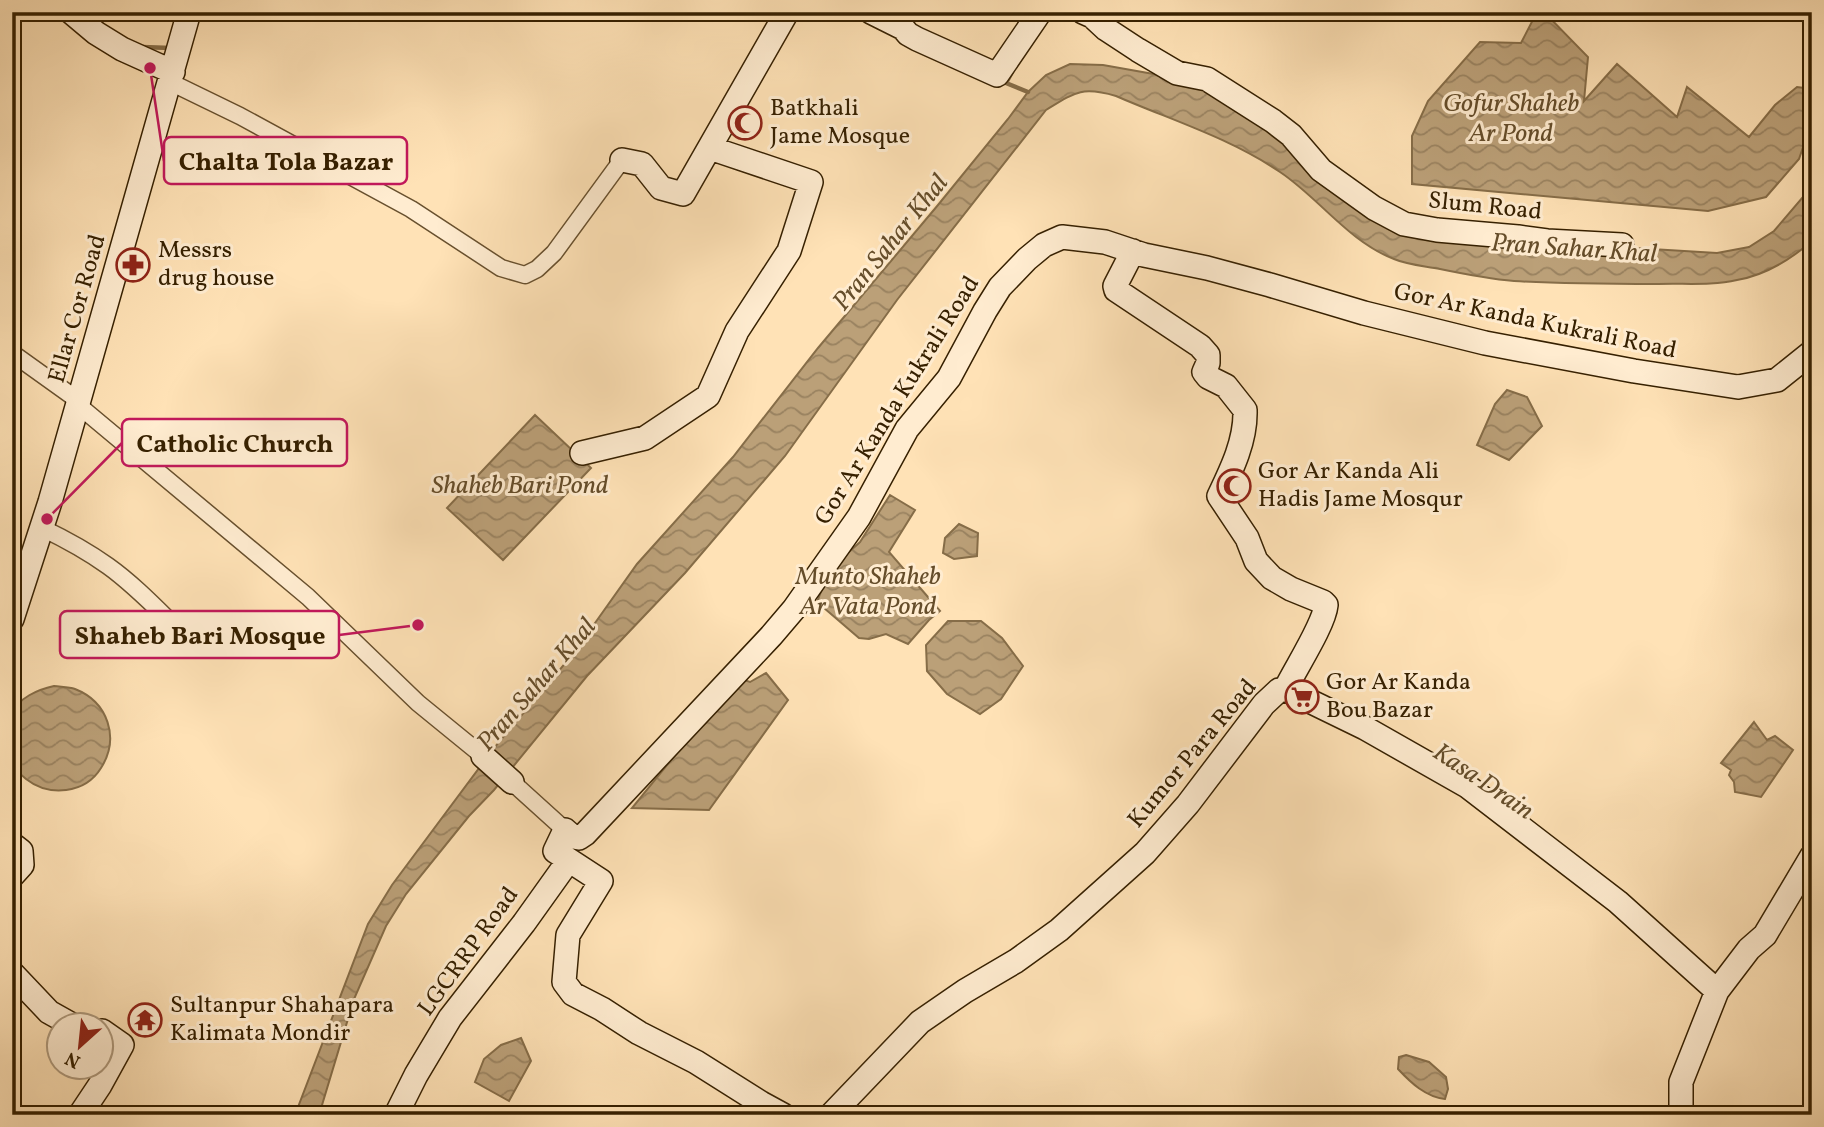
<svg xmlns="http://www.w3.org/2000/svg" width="1824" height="1127" viewBox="0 0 1824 1127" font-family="Vollkorn,serif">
  <defs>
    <pattern id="water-waves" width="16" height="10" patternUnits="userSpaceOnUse" patternTransform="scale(1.75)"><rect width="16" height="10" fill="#bba078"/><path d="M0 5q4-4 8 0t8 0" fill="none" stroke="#998260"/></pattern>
  </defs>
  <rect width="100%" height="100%" fill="#ffe2b6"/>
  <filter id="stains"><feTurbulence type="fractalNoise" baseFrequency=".00286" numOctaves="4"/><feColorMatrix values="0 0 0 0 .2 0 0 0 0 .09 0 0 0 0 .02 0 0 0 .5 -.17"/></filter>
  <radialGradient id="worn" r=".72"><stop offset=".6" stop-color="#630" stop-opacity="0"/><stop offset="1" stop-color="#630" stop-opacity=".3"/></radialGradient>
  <path fill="url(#water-waves)" stroke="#866d48" stroke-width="2" d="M 1537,12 L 1544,12 L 1588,57 L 1584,101 L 1617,64 L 1677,117 L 1687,87 L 1749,137 L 1775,105 L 1797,87 L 1812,89 L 1812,121 L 1799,159 L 1766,197 L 1708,211 L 1412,184 L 1412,136 L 1428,101 L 1480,42 L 1521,43 Z
    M 1070,64 L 1103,65 L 1176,78 L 1203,88 L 1271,128 L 1373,210 L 1519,241 L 1717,253 L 1749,247 L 1774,231 L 1809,190 L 1812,182 L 1812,241 C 1790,260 1766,275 1737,280 C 1712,286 1684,283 1658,284 C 1610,284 1561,284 1514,281 C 1490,279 1464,274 1440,269 C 1425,266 1408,265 1394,259 C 1349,242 1319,198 1280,172 C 1230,138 1171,120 1116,96 C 1082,86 1075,92 1046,110 L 897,300 L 785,456 L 685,573 L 587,676 L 494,790 L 469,816 L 406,894 L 386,926 L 354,999 L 319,1115 L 295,1115 L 368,924 L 392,885 L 494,748 L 573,654 L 637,564 L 733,457 L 818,348 L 938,205 L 1008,119 L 1028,92 L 1046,75 Z
    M 1507,390 L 1527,397 L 1542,426 L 1509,460 L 1477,445 L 1495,404 Z
    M 535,415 L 591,468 L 503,560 L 447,508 Z
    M 890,495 L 915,510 L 889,552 L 940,611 L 929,620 L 908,644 L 886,634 L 869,639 L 859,638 L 817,602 L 830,569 L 860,542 Z
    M 959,524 L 978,533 L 977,556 L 954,559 L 943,553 L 945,538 Z
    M 948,621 L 981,621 L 1002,638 L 1023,666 L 1001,699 L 980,714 L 947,694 L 927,671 L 926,645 Z
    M 766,673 L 788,700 L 709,810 L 632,808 L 738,678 L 750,682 Z
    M 54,686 C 61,687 69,687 75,689 C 108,702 120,738 101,768 C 85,794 49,797 26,779 C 21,775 15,769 13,763 C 11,757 12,748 12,742 C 12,733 11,723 12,715 C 16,698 40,689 54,686 Z
    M 1754,722 L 1767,740 L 1775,736 L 1793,750 L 1761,797 L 1735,792 L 1734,782 L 1729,775 L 1731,770 L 1721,763 Z
    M 521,1038 L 531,1061 L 509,1101 L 475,1082 L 484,1059 L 501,1045 Z
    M 1406,1055 L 1429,1062 L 1446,1077 L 1448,1089 L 1445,1099 C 1426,1097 1411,1083 1398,1069 L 1399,1057 Z"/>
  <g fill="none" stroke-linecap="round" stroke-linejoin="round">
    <path stroke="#866d48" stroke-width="4.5" d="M 142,47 L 171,48
      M 1012,72 L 1006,83 L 1028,92"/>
    <defs>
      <path id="street" d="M 168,81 L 240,116 L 411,209 L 501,268 L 525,275 L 537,269 L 554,253 L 622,160
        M 12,353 L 79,401
        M 78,405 L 308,597 L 418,703 L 483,756
        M 42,528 C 65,539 87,551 108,566 C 136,586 160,612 184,635
        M 512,782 L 565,830"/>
      <path id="secondary" d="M 71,12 L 96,33 L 122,49 L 173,72
        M 871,12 L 903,28 L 908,34 L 917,39 L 997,75 L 1040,12
        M 1083,12 L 1092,16 L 1106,29 L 1138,50 L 1177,73 L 1207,79 L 1273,121 L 1291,135 L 1321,170 L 1374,208 L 1404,224 L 1437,230 L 1518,237 L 1547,241 L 1622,245
        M 622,160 L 642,164 L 661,188 L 683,194 L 787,12
        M 1133,251 L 1115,286 L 1116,290 L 1200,346 L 1208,355 L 1208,363 L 1204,372 L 1208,377 L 1226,386 L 1245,410 C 1246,440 1232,469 1219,496 L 1247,538 L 1256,561 L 1272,578 L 1291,589 L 1323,602 L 1326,605 C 1324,625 1295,669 1285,690
        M 582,453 L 645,438 L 708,396 L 737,331 L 789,251 L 811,182 L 710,148
        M 12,619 L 50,502 L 189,12
        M 483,756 L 512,782
        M 12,844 L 21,851 L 22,865 L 12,876
        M 12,973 L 49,1012 L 74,1026
        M 1717,991 L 1749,949 L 1765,935 L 1812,856
        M 80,1115 L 100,1085 L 122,1045 L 102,1031
        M 396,1115 L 416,1075 L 450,1018 L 524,923 L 569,860
        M 783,1115 L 761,1103 L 696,1062 L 639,1033 L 602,1009 L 573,994 L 564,982 L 568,935 L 601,881 L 555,851 L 565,830 L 573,837 L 579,838 L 585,834 L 771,636 L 794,609 L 859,517 L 907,429 L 949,378 L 985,311 L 1000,287 L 1027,259 L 1044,245 L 1062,237 L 1105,242 L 1144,255 L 1207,268 L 1270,285 L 1364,313 L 1485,343 L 1634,371 L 1738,387 L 1777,380 L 1812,352
        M 831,1115 L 920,1022 L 965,991 L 1016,961 L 1059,930 L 1145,853 L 1188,804 L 1264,704 L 1279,690 L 1287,690 L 1365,728 L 1467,786 L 1618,902 L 1717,991 L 1681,1082 L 1681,1108 L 1684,1115"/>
    </defs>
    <use href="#street" stroke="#68502e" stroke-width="19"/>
    <use href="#secondary" stroke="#362000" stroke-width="26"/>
    <use href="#street" stroke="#ffecd0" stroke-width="16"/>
    <use href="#secondary" stroke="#ffecd0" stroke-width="23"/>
  </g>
  <defs>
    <symbol id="mosque-ring" viewBox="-11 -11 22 22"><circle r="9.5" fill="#ffecd0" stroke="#8f2418" stroke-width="1.5"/><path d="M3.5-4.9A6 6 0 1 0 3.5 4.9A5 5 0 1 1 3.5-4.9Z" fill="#8f2418"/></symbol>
    <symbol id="pharmacy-ring" viewBox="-11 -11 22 22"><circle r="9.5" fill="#ffecd0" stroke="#8f2418" stroke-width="1.5"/><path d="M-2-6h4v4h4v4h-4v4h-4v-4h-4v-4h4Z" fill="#8f2418"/></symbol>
    <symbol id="supermarket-ring" viewBox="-11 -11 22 22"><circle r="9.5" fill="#ffecd0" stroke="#8f2418" stroke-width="1.5"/><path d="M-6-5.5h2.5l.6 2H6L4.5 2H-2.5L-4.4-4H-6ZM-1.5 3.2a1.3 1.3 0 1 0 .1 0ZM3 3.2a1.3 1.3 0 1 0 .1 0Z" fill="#8f2418"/></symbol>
    <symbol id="temple-ring" viewBox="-11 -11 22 22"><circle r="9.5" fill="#ffecd0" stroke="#8f2418" stroke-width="1.5"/><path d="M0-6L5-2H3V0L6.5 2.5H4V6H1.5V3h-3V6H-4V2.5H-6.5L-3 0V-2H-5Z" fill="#8f2418"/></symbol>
  </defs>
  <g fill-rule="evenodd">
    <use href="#mosque-ring" x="726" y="104" width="38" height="38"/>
    <use href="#pharmacy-ring" x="114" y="246" width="38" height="38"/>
    <use href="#mosque-ring" x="1215" y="467" width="38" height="38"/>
    <use href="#supermarket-ring" x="1283" y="678" width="38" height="38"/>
    <use href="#temple-ring" x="126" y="1001" width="38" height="38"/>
  </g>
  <g text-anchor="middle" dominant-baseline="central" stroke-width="6" stroke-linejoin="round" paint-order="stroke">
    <g font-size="24" fill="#362000" stroke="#ffecd0" text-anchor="start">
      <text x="770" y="109">Batkhali<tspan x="770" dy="28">Jame Mosque</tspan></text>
      <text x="158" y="251">Messrs<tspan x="158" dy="28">drug house</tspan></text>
      <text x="1258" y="472">Gor Ar Kanda Ali<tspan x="1258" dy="28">Hadis Jame Mosqur</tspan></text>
      <text x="1326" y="683">Gor Ar Kanda<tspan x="1326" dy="28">Bou Bazar</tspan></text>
      <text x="170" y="1006">Sultanpur Shahapara<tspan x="170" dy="28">Kalimata Mondir</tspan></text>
    </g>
    <g font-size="24" fill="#362000" stroke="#ffecd0">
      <text transform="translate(1485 207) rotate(6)">Slum Road</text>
      <text transform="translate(78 309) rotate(-74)">Ellar Cor Road</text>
      <text transform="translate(1535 322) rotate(12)">Gor Ar Kanda Kukrali Road</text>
      <text transform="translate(898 401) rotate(-58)">Gor Ar Kanda Kukrali Road</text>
      <text transform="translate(1193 754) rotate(-50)">Kumor Para Road</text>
      <text transform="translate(469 952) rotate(-54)">LGCRRP Road</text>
    </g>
    <g font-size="26" font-style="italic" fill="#654d2a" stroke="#ffecd0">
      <text x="1511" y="104">Gofur Shaheb<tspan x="1511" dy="30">Ar Pond</tspan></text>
      <text transform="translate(891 243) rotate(-51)">Pran Sahar Khal</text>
      <text transform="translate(1574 249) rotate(4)">Pran Sahar Khal</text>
      <text x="520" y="486">Shaheb Bari Pond</text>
      <text x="868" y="577">Munto Shaheb<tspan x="868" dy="30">Ar Vata Pond</tspan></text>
      <text transform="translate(537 685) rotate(-49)">Pran Sahar Khal</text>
      <text transform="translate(1483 782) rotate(34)">Kasa Drain</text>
    </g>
  </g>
  <path fill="none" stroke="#c2185b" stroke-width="2.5" d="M150 68L164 161M47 519L122 443M418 625L339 635"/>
  <g fill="#c2185b" stroke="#ffecd0" stroke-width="2.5">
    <circle cx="150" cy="68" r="7"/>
    <circle cx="47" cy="519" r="7"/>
    <circle cx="418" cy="625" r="7"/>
  </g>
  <g fill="#ffecd0" stroke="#c2185b" stroke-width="2.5">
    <rect x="164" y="137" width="243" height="47" rx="7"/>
    <rect x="122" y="419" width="225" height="47" rx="7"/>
    <rect x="60" y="611" width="279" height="47" rx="7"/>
  </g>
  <g font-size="26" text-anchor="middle" font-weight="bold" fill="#362000">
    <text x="286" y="170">Chalta Tola Bazar</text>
    <text x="235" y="452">Catholic Church</text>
    <text x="200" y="644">Shaheb Bari Mosque</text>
  </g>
  <rect width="1824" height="1127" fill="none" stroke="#ffe2b6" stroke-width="42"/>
  <rect x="14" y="14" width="1796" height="1099" fill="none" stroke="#362000" stroke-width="3.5"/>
  <rect x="21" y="21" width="1782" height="1085" fill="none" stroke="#362000" stroke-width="2"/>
  <g transform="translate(80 1046) rotate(207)"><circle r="33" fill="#ffecd0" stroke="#af9a7d" stroke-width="2"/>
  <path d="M0-5L12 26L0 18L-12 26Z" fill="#8f2418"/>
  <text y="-10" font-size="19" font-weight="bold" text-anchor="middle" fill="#362000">N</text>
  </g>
  <rect width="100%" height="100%" filter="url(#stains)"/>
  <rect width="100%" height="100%" fill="url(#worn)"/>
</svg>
